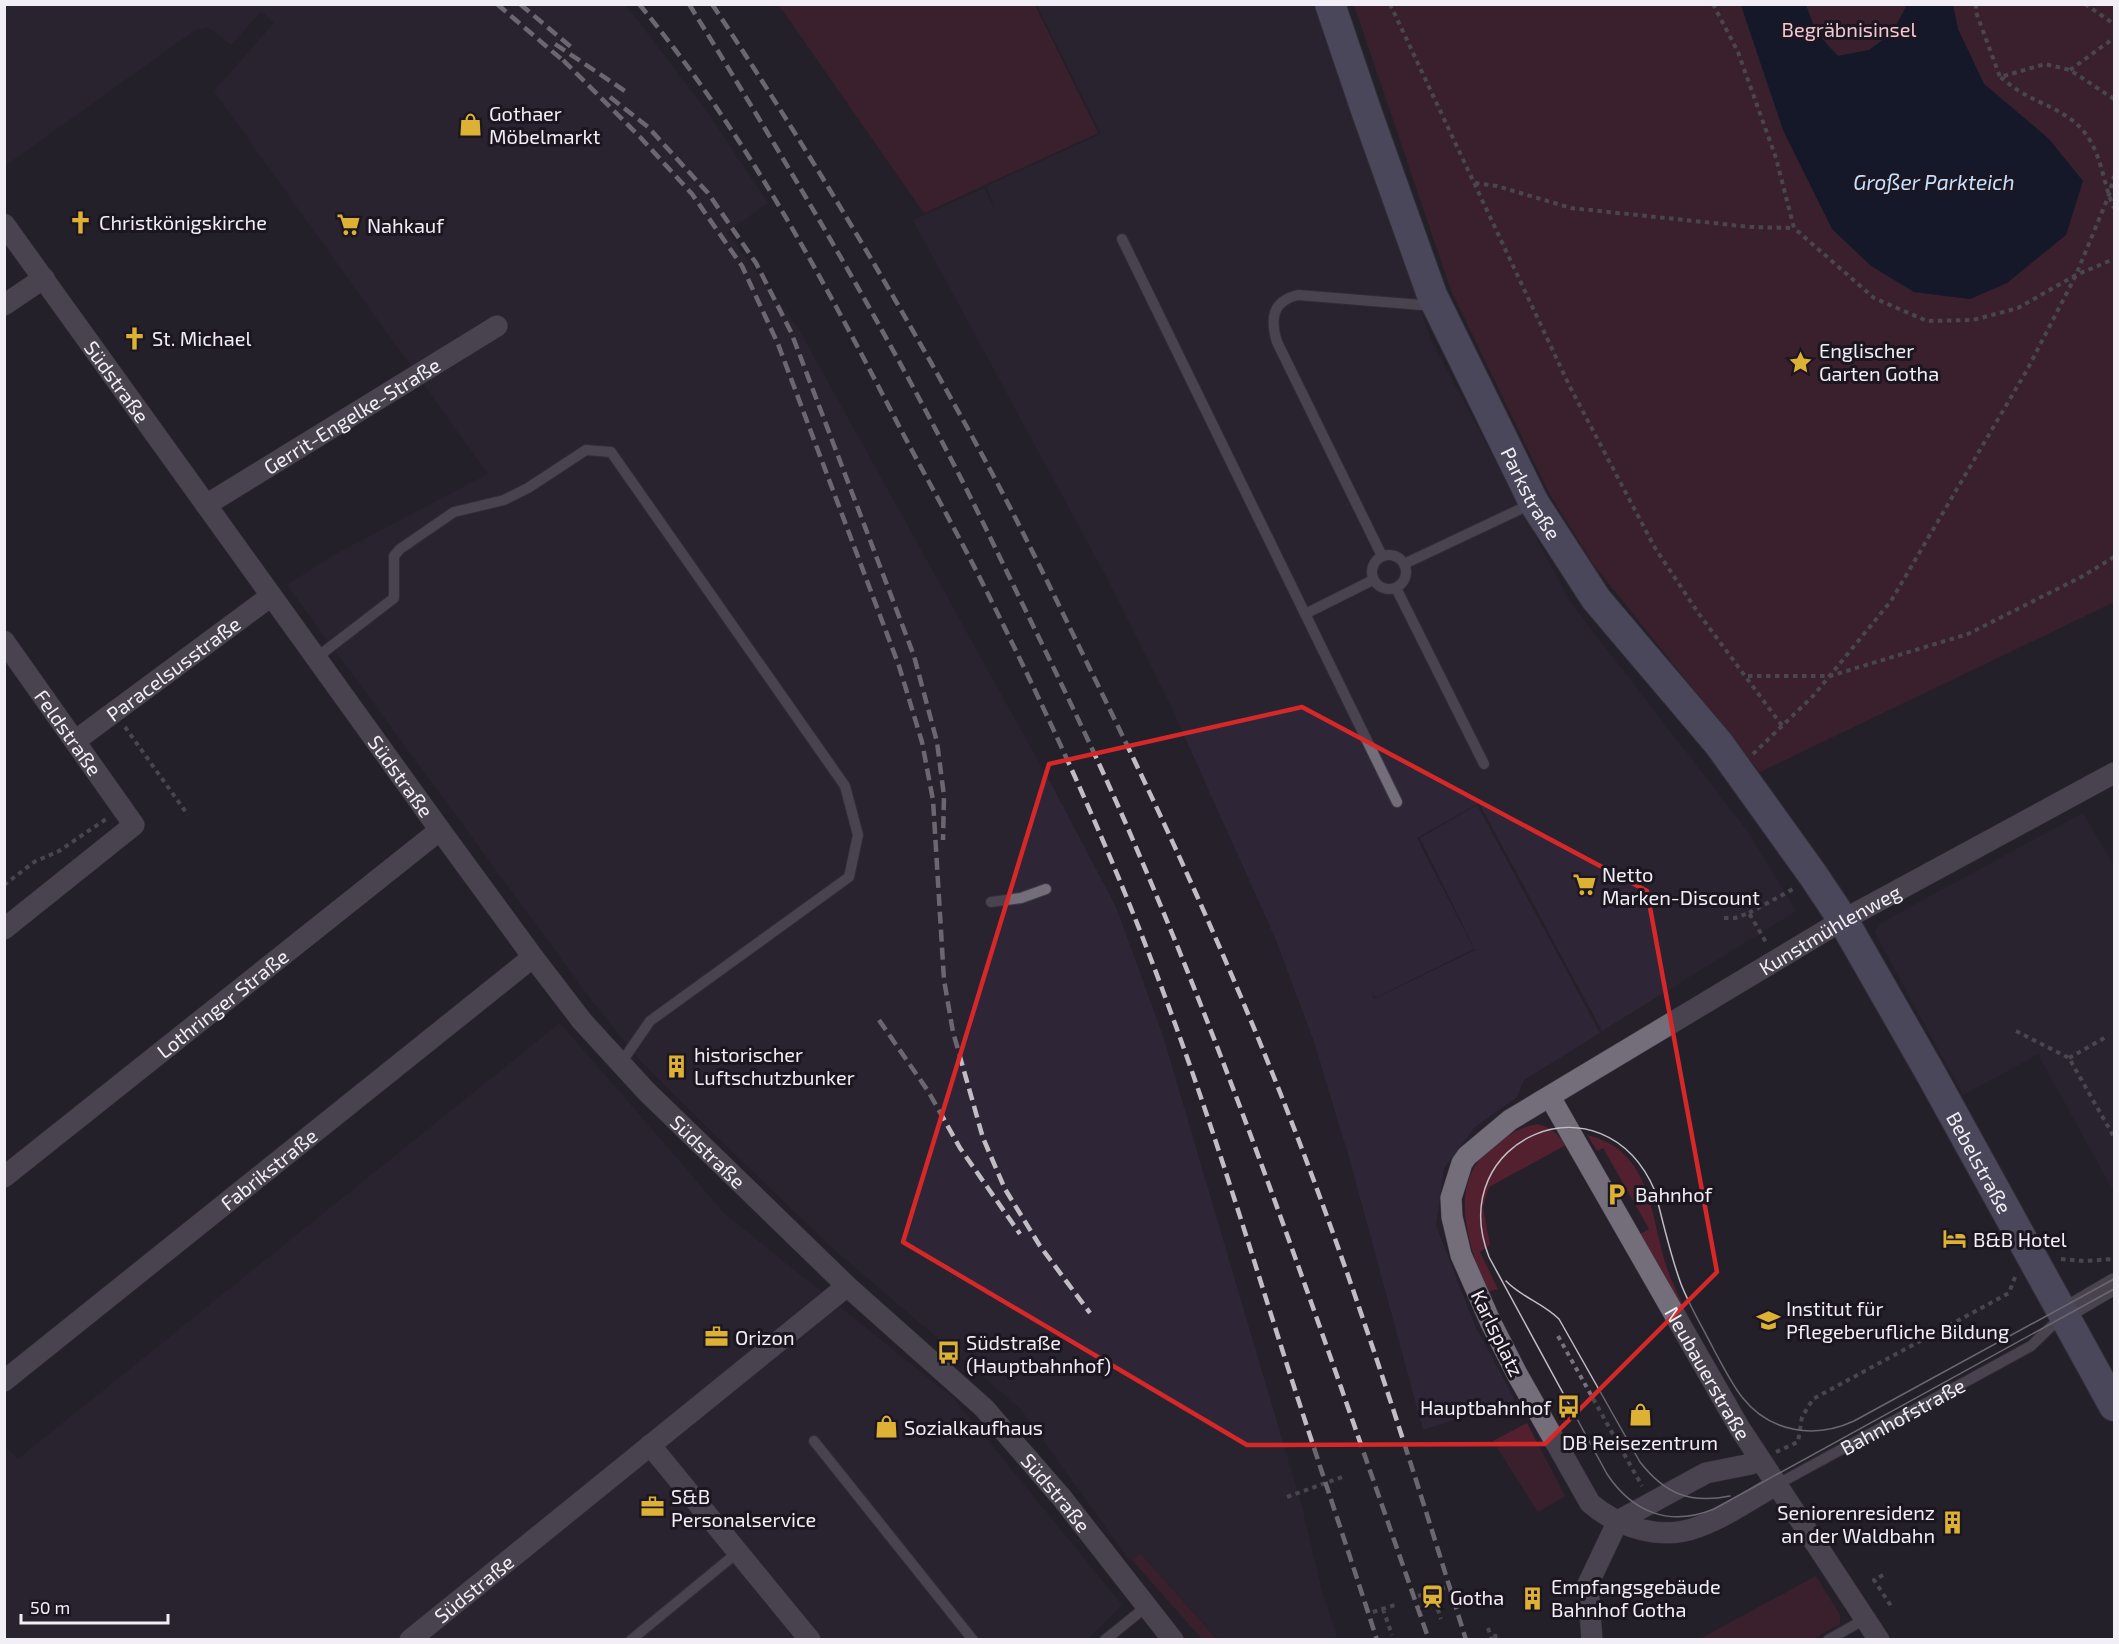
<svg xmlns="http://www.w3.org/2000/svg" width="2119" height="1644" viewBox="0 0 2119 1644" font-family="'Exo 2',sans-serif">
  <rect width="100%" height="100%" fill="#25202a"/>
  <path fill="#2e2636" d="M 5,5 L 624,5 L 631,12 L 708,113 L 768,203 L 727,232 L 798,328 L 1057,795 L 1116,907 L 1163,1036 L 1302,1507 L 1322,1592 L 1337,1636 L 1332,1640 L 1218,1639 L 1140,1553 L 1130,1561 L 1020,1408 L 831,1247 L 714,1134 L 638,1058 L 593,1002 L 287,585 L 336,554 L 488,474 L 214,91 L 274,23 L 261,11 L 231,45 L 208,27 L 195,30 L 5,166 Z
    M 1037,5 L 1315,5 L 1432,342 L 1570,602 L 1748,832 L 1796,911 L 1602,1031 L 1479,803 L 1417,838 L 1474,949 L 1375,998 L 1372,992 L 1374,999 L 1475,950 L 1420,838 L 1477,805 L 1600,1033 L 1524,1080 L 1517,1097 L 1475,1127 L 1444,1168 L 1436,1225 L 1475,1326 L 1515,1400 L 1423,1430 L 1349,1157 L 1314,1042 L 1276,940 L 1170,704 L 1108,580 L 913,220 L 984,188 L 998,216 L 986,186 L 1101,134 Z
    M 2083,813 L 2114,866 L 2114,1192 L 2038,1054 L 1963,1095 L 1875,933 L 1879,924 Z
    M 560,1023 L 725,1214 L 954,1399 L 1122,1605 L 1087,1640 L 5,1639 L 4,1445 L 18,1459 Z"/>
  <path fill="#52202f" d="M 779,5 L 1035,5 L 1098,133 L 924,213 Z
    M 1354,5 L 1741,5 L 1783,130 L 1832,229 L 2049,139 L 1984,84 L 1958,29 L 1953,5 L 2114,5 L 2114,602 L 1760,772 L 1594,565 L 1549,493 L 1451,290 Z
    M 1806,5 L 1907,5 L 1892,33 L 1869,50 L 1838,56 L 1815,32 Z
    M 1537,1124 C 1551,1127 1558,1134 1566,1145 L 1489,1187 L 1483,1207 L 1490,1245 L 1480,1252 L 1498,1289 L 1490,1291 L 1485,1289 C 1468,1240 1445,1181 1496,1144 C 1510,1134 1520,1127 1537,1124 Z
    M 1587,1135 C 1651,1150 1650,1213 1666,1265 C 1673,1287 1685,1308 1695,1329 L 1692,1331 L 1638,1235 L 1649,1229 L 1603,1148 L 1597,1151 Z
    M 1527,1423 L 1565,1496 L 1538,1512 L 1493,1441 Z
    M 1140,1553 L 1217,1639 L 1202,1639 L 1132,1560 Z
    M 1816,1576 L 1840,1615 L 1840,1624 L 1813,1639 L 1700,1639 Z"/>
  <path fill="#000e26" d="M 1741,5 L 1806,5 L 1816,32 L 1838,56 L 1869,50 L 1892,33 L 1907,5 L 1953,5 L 1958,29 L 1984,84 L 2049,139 L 2083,181 L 2066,235 L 2007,283 L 1970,299 L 1914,292 L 1871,266 L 1832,229 L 1783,130 Z"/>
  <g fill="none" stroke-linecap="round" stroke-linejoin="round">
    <defs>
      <g id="lane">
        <path d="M 1122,239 L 1397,802"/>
        <circle cx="1389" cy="572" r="17"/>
        <path d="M 1382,556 L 1277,342 C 1270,319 1272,301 1298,295 L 1434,306"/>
        <path d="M 1404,564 L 1531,504"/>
        <path d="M 1396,588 L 1484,764"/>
        <path d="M 1305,614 L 1373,580"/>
        <path d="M 316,658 L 394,598 L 394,556 L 400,549 L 454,512 L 504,500 L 528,488 L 586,450 L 611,452 L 845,786 L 858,835 L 849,877 L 650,1021 L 621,1063"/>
        <path d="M 991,902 L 1021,898 L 1046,889"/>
        <path d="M 814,1441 L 973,1640"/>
        <path id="s1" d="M 1776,1485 L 2031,1346 L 2061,1317"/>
        <path d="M 631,1640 L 738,1552"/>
        <path d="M 1105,1640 L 1147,1606"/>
        <path d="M 1828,1640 L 1865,1619"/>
      </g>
      <g id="street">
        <path id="s2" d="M 4,224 L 440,830 L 533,957 L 582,1021 L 646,1091 L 847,1286 L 984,1408 L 1062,1498 L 1173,1640"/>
        <path d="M 4,305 L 44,278"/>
        <path id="s3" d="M 206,505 L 497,326"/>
        <path id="s4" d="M 4,641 L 134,825 L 4,929"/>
        <path id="s5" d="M 75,741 L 271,596"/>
        <path id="s6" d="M 1550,1097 L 1739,1427 L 1879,1640"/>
        <path id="s7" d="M 4,1177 L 440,830"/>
        <path d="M 2063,1314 L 2114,1284"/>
        <path id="s8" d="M 4,1381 L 533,957"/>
        <path d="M 650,1445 L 810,1640"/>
        <path id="s9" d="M 1776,1485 C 1751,1499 1726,1517 1698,1527 C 1662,1541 1619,1528 1590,1503 L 1517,1374 L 1491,1323 L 1461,1255 L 1452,1217 L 1451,1198 L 1462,1163 L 1467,1156 L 1510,1120 L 1843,920 L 2114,773"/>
        <path id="s10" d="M 410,1640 L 847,1286"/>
        <path d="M 1592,1640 L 1588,1584 L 1618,1521 L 1706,1473 L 1751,1464"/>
      </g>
      <g id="secondary">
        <path id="s11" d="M 1330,4 L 1367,113 L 1432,295 L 1534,503 L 1596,599 L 1719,744 L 1813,875 L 1843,920 L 1931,1074 L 2114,1406"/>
      </g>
    </defs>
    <use href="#lane" stroke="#403b45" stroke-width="12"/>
    <use href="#street" stroke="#403b45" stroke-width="22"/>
    <use href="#secondary" stroke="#403b45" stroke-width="32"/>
    <path stroke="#77737b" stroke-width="4" stroke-dasharray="4.5 4.5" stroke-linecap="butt" d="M 1390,4 L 1570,387 L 1655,548 L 1699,614 L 1783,727
      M 1713,4 L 1738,52 L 1776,158 L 1794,228 L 1874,298 L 1927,321 L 1973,320 L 2018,308 L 2076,275 L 2114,259
      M 1976,4 L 1976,12 L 2000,77
      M 2085,4 L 2114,24
      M 2070,70 L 2114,38
      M 2114,99 L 2070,70 L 2045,64 L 2000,77 C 2006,81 2012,87 2019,91 C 2045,107 2074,112 2091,142 C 2103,164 2104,186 2114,208
      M 1475,183 L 1497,186 L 1571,208 L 1751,227 L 1794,228
      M 1748,676 L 1830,676 L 1968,634 L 2083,576 L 2114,557
      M 125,727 L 188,815
      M 1753,754 L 1814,695 L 1891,601 L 2027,370 L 2076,275 L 2109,195 L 2114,176
      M 4,885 L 34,862 L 59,851 L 106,819
      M 1749,913 L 1795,888
      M 1724,918 L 1735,918 L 1749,913 L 1767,944
      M 2016,1031 L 2069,1058 L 2114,1137
      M 2069,1058 L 2108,1036
      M 2061,1259 L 2084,1261 L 2114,1259
      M 1558,1336 L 1642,1486
      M 1776,1452 L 1798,1442 L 1802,1417 L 1813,1399 L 2009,1293 L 2015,1277
      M 1287,1497 L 1342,1477 L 1343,1479
      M 1883,1575 L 1874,1580 L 1893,1609
      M 1432,1592 L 1441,1619
      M 1418,1596 L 1445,1588
      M 1383,1609 L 1392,1635
      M 1373,1612 L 1395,1605
      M 1488,1628 L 1492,1640
      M 1495,1634 L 1496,1640"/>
    <use href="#lane" stroke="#746e7b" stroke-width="10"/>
    <use href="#street" stroke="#746e7b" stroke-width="21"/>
    <use href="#secondary" stroke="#797694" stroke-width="30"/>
    <path stroke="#c0bdc5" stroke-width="1.5" d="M 2114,1279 L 1854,1421 C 1815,1439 1770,1433 1742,1397 C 1731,1383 1723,1366 1714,1350 C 1703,1328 1690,1307 1681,1284 C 1670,1254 1663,1222 1655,1191 C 1603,1070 1443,1139 1489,1257 L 1607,1474 C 1633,1513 1670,1527 1714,1509 L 2114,1289
      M 1506,1281 C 1521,1297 1543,1303 1559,1319 L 1640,1462 C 1665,1494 1690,1504 1730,1496"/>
    <path stroke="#c0bdc5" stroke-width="4.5" stroke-dasharray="12 6" stroke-linecap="butt" d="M 497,4 L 567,64
      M 520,4 L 571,47
      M 639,4 C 745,132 824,281 900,428 C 928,481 958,534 985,588 C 1051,720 1113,855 1164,994 C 1214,1127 1254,1263 1298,1399 C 1324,1479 1351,1559 1377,1640
      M 689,4 C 781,153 871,304 951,459 C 976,507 999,556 1023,605 C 1064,689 1105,773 1141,859 C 1250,1114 1337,1378 1429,1640
      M 712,4 C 806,146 893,292 974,440 C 1015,514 1052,591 1089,667 C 1168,827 1242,990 1305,1157 C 1365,1316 1416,1478 1466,1640
      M 555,44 L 625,91
      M 563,60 L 640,137 L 692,194 L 742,266 L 778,344 L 899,666 L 922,742 L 933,800 L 944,980 L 953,1032 L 983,1138 L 1005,1189 L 1040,1246 L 1090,1313
      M 610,97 L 648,127 L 708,193 L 756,263 L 791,332 L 914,656 L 937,742 L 944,796 L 943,840
      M 879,1020 L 928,1091 L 960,1148 L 1020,1234"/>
  </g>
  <path d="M0 0H2119V1644H0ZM 1302,707 L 1647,891 L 1717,1272 L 1545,1444 L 1247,1445 L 903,1242 L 1049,764 Z" fill="#25202a" fill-opacity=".55" fill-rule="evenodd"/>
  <path fill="none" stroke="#d62828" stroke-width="4.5" stroke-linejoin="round" d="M 1302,707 L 1647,891 L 1717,1272 L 1545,1444 L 1247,1445 L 903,1242 L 1049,764 Z"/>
  <defs>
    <symbol id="shop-bare" viewBox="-9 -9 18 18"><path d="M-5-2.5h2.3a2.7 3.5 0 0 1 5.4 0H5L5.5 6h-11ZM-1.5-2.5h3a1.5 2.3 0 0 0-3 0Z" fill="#ddb133" stroke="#1c1621" stroke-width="2.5" paint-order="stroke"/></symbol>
    <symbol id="church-bare" viewBox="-9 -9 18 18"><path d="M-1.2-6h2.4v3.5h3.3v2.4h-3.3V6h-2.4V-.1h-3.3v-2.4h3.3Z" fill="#ddb133" stroke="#1c1621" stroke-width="2.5" paint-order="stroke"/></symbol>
    <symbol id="supermarket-bare" viewBox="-9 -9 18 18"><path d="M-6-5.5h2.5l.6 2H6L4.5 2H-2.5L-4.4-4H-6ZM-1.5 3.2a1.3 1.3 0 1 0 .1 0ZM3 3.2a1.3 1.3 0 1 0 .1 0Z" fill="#ddb133" stroke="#1c1621" stroke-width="2.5" paint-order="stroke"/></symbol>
    <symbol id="sight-bare" viewBox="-9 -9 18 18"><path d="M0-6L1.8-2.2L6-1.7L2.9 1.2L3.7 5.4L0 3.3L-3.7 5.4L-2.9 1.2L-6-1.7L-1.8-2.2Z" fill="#ddb133" stroke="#1c1621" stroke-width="2.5" paint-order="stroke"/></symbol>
    <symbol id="building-bare" viewBox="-9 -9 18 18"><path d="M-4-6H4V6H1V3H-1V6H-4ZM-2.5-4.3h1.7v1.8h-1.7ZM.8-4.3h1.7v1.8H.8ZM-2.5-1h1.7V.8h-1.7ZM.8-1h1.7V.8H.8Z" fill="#ddb133" stroke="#1c1621" stroke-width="2.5" paint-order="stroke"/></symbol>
    <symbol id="parking-bare" viewBox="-9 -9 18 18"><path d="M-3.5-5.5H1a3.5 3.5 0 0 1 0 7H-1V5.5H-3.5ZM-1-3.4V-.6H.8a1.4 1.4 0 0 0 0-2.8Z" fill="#ddb133" stroke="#1c1621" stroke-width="2.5" paint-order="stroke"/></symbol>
    <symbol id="hotel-bare" viewBox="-9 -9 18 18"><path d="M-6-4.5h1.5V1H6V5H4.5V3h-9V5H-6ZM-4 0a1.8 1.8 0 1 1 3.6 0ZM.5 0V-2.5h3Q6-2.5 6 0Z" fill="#ddb133" stroke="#1c1621" stroke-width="2.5" paint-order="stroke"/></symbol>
    <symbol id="school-bare" viewBox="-9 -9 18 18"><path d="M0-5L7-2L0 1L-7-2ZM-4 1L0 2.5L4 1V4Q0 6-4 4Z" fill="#ddb133" stroke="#1c1621" stroke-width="2.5" paint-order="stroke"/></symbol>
    <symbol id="office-bare" viewBox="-9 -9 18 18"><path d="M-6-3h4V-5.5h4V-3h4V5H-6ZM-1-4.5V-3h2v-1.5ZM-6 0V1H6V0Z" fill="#ddb133" stroke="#1c1621" stroke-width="2.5" paint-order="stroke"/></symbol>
    <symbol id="bus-bare" viewBox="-9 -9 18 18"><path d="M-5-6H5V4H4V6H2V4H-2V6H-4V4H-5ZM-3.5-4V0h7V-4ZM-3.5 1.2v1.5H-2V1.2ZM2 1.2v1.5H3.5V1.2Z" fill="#ddb133" stroke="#1c1621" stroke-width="2.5" paint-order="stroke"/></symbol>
    <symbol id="station-bare" viewBox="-9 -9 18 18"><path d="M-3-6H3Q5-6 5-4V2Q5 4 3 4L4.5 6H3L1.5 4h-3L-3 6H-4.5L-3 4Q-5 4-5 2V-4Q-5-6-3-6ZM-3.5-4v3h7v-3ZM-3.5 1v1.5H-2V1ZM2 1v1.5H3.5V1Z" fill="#ddb133" stroke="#1c1621" stroke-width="2.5" paint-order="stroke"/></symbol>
  </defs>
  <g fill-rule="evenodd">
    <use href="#shop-bare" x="454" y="108" width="33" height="33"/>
    <use href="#church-bare" x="64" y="206" width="33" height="33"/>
    <use href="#supermarket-bare" x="332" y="208" width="33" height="33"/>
    <use href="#church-bare" x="118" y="322" width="33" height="33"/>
    <use href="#sight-bare" x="1784" y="346" width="33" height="33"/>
    <use href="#supermarket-bare" x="1568" y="868" width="33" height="33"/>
    <use href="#building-bare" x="660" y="1050" width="33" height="33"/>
    <use href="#parking-bare" x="1600" y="1178" width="33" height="33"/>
    <use href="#hotel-bare" x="1938" y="1222" width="33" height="33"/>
    <use href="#school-bare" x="1752" y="1304" width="33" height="33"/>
    <use href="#office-bare" x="700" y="1320" width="33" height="33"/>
    <use href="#bus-bare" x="932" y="1336" width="33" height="33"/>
    <use href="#bus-bare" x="1552" y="1390" width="33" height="33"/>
    <use href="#shop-bare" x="1624" y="1398" width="33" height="33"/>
    <use href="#shop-bare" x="870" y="1410" width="33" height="33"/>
    <use href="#office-bare" x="636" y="1490" width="33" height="33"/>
    <use href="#building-bare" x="1936" y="1506" width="33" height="33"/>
    <use href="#station-bare" x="1416" y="1580" width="33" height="33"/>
    <use href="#building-bare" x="1516" y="1582" width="33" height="33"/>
  </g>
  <g text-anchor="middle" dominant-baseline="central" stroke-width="6" stroke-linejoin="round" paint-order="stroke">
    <g font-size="20" fill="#f3c8d1" stroke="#1c1621">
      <text x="1849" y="29">Begräbnisinsel</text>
    </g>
    <g font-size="20" fill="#f1eef5" stroke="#1c1621" text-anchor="start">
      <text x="489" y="113">Gothaer<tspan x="489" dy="23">Möbelmarkt</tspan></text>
      <text x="99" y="222">Christkönigskirche</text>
      <text x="367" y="225">Nahkauf</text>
      <text x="152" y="338">St. Michael</text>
      <text x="1819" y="350">Englischer<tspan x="1819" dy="23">Garten Gotha</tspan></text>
      <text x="1602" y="874">Netto<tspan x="1602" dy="23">Marken-Discount</tspan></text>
      <text x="694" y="1054">historischer<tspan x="694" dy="23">Luftschutzbunker</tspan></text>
      <text x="1635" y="1194">Bahnhof</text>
      <text x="1973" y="1239">B&amp;B Hotel</text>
      <text x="1786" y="1308">Institut für<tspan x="1786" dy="23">Pflegeberufliche Bildung</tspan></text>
      <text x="735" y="1337">Orizon</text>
      <text x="966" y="1342">Südstraße<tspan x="966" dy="23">(Hauptbahnhof)</tspan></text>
      <text x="1551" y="1407" text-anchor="end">Hauptbahnhof</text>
      <text x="904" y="1427">Sozialkaufhaus</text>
      <text x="1640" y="1442" text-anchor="middle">DB Reisezentrum</text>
      <text x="671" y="1496">S&amp;B<tspan x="671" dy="23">Personalservice</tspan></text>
      <text x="1935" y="1512" text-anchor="end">Seniorenresidenz<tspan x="1935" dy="23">an der Waldbahn</tspan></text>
      <text x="1551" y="1586">Empfangsgebäude<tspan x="1551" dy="23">Bahnhof Gotha</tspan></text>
      <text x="1450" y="1597">Gotha</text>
    </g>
    <g font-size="20" fill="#f1eef5" stroke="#1c1621">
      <text stroke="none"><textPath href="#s2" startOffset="194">Südstraße</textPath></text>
      <text stroke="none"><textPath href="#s3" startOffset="171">Gerrit-Engelke-Straße</textPath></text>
      <text stroke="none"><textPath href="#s11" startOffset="530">Parkstraße</textPath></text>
      <text stroke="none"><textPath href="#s5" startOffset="122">Paracelsusstraße</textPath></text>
      <text stroke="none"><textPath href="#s4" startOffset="112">Feldstraße</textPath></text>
      <text stroke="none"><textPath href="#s2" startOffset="680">Südstraße</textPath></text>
      <text stroke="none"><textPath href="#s9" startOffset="1016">Kunstmühlenweg</textPath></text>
      <text stroke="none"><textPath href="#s7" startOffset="279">Lothringer Straße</textPath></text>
      <text stroke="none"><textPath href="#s2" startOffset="1166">Südstraße</textPath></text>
      <text stroke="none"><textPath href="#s11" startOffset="1338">Bebelstraße</textPath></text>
      <text stroke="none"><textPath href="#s8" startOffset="339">Fabrikstraße</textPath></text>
      <text transform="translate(1498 1333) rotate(64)">Karlsplatz</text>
      <text stroke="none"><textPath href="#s6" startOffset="318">Neubauerstraße</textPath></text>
      <text stroke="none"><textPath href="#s1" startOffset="144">Bahnhofstraße</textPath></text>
      <text stroke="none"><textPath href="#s2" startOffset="1654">Südstraße</textPath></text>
      <text stroke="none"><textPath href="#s10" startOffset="82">Südstraße</textPath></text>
    </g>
    <g font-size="21" font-style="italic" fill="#c6e1ff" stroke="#1c1621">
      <text x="1934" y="181">Großer Parkteich</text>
    </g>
  </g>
  <rect width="2119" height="1644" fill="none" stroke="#f1eef5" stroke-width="12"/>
  <path d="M21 1614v9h147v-9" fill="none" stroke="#f1eef5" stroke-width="3"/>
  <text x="30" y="1614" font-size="18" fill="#f1eef5" stroke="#1c1621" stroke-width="4.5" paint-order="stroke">50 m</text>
</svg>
